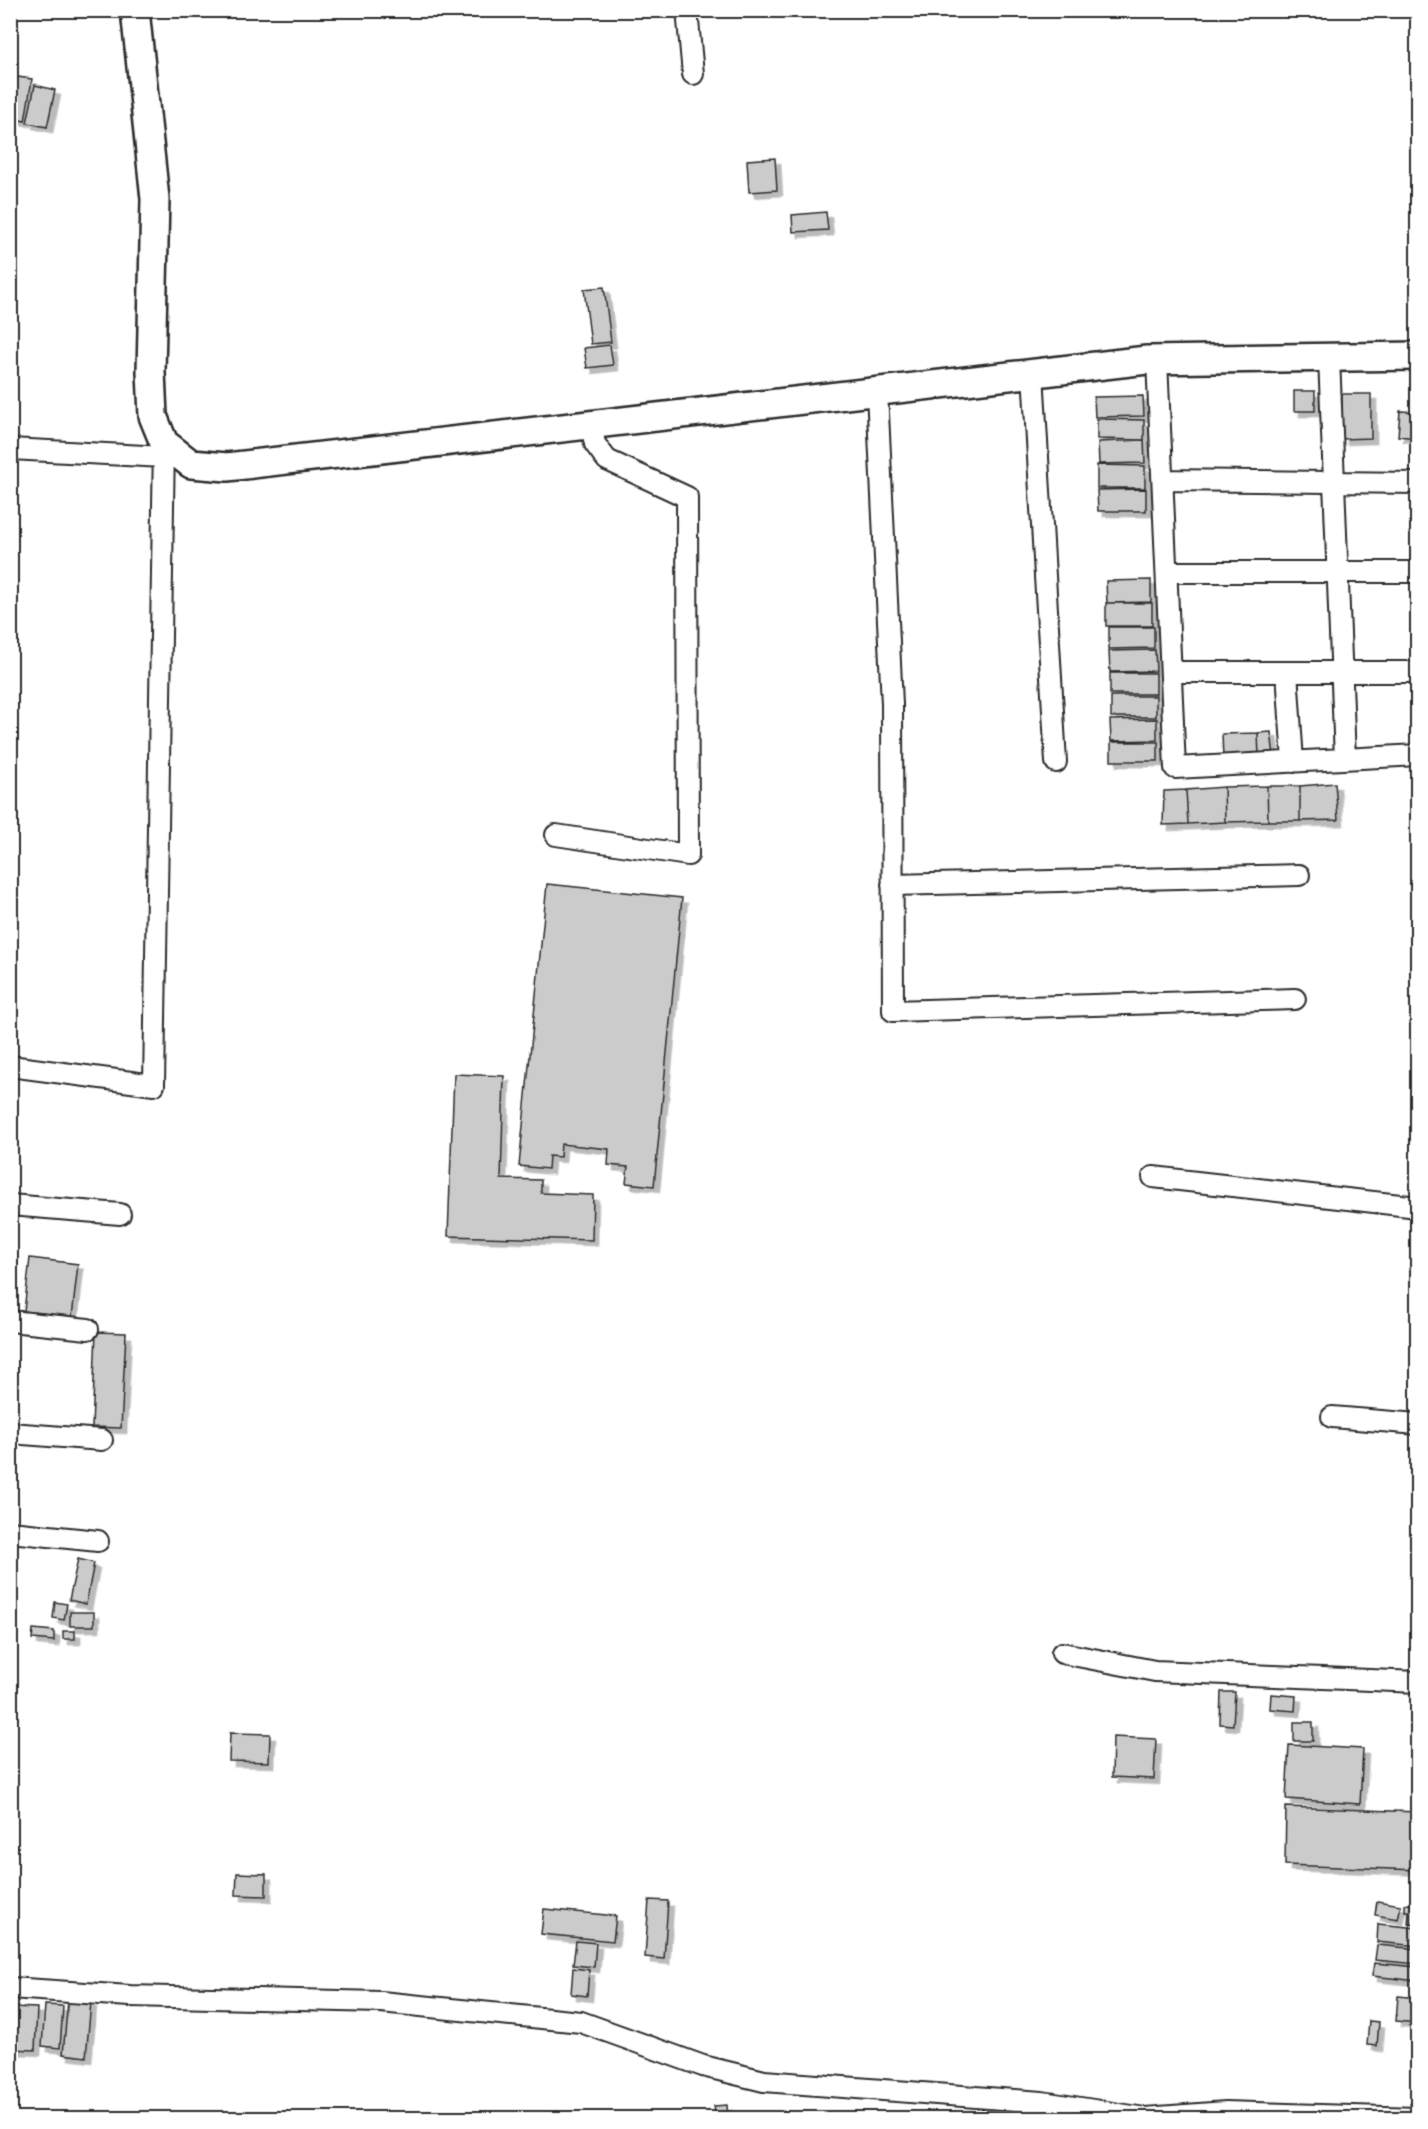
<svg xmlns="http://www.w3.org/2000/svg" width="1428" height="2129" viewBox="0 0 1428 2129" font-family="'Gochi Hand',sans-serif">
  <defs>
    <filter id="shadow"><feDropShadow dx="5.5" dy="5.5" stdDeviation="0" flood-color="#0004"/></filter>
  </defs>
  <rect width="100%" height="100%" fill="#fff"/>
  <filter id="ink" filterUnits="userSpaceOnUse"><feTurbulence type="fractalNoise" baseFrequency=".0167" numOctaves="2"/><feDisplacementMap in="SourceGraphic" scale="12" xChannelSelector="R" yChannelSelector="G"/><feConvolveMatrix kernelMatrix="1 2 1 2 8 2 1 2 1" color-interpolation-filters="sRGB"/></filter>
  <g filter="url(#ink)">
    <path fill="#cbcbcb" stroke="#2b2b2b" stroke-width="1.5" filter="url(#shadow)" d="M 10,76 L 32,79 L 25,121 L 10,118 Z
      M 35,85 L 55,90 L 47,127 L 27,123 Z
      M 775,158 L 777,190 L 749,192 L 747,160 Z
      M 826,212 L 828,230 L 793,232 L 792,215 Z
      M 604,287 L 611,342 L 591,344 L 584,289 Z
      M 610,345 L 613,365 L 587,368 L 584,348 Z
      M 1294,391 L 1315,391 L 1315,411 L 1294,411 Z
      M 1342,394 L 1371,394 L 1371,438 L 1342,439 Z
      M 1143,396 L 1144,416 L 1095,417 L 1094,397 Z
      M 1400,411 L 1418,412 L 1418,438 L 1398,436 Z
      M 1097,419 L 1144,420 L 1144,440 L 1097,439 Z
      M 1144,440 L 1145,463 L 1099,464 L 1098,442 Z
      M 1097,465 L 1145,466 L 1145,488 L 1097,488 Z
      M 1146,489 L 1146,511 L 1098,511 L 1097,490 Z
      M 1151,580 L 1151,602 L 1107,603 L 1106,581 Z
      M 1106,603 L 1152,603 L 1152,626 L 1106,626 Z
      M 1109,627 L 1154,627 L 1154,648 L 1109,649 Z
      M 1155,650 L 1156,671 L 1110,672 L 1109,651 Z
      M 1110,673 L 1156,673 L 1156,694 L 1110,694 Z
      M 1111,696 L 1156,696 L 1156,717 L 1111,717 Z
      M 1157,719 L 1157,740 L 1111,741 L 1110,720 Z
      M 1271,732 L 1274,756 L 1259,757 L 1258,733 Z
      M 1258,733 L 1259,757 L 1223,758 L 1222,734 Z
      M 1111,742 L 1158,742 L 1158,761 L 1111,761 Z
      M 1414,778 L 1418,779 L 1418,810 L 1414,810 Z
      M 1335,783 L 1338,820 L 1300,821 L 1300,786 Z
      M 1267,786 L 1300,786 L 1300,821 L 1268,821 Z
      M 1267,786 L 1268,821 L 1225,822 L 1224,787 Z
      M 1224,787 L 1225,822 L 1188,824 L 1186,790 Z
      M 1186,790 L 1188,824 L 1163,825 L 1164,791 Z
      M 547,884 L 682,898 L 654,1186 L 626,1183 L 628,1167 L 608,1165 L 609,1149 L 561,1144 L 560,1157 L 549,1156 L 548,1169 L 519,1166 Z
      M 454,1074 L 504,1076 L 501,1179 L 541,1180 L 541,1193 L 593,1195 L 592,1240 L 448,1236 Z
      M 30,1258 L 78,1264 L 72,1317 L 24,1311 Z
      M 96,1332 L 126,1333 L 121,1428 L 92,1427 Z
      M 78,1559 L 94,1563 L 86,1604 L 69,1600 Z
      M 55,1602 L 67,1604 L 64,1620 L 53,1618 Z
      M 70,1612 L 94,1612 L 94,1626 L 70,1626 Z
      M 33,1629 L 54,1631 L 54,1641 L 32,1639 Z
      M 63,1631 L 75,1631 L 75,1639 L 63,1639 Z
      M 1221,1692 L 1235,1692 L 1233,1725 L 1220,1724 Z
      M 1271,1694 L 1296,1696 L 1295,1711 L 1270,1709 Z
      M 1294,1722 L 1313,1722 L 1313,1741 L 1294,1741 Z
      M 230,1733 L 270,1734 L 269,1762 L 229,1761 Z
      M 1113,1737 L 1156,1739 L 1154,1779 L 1112,1777 Z
      M 1289,1745 L 1363,1749 L 1360,1804 L 1286,1799 Z
      M 1286,1807 L 1418,1812 L 1418,1870 L 1285,1865 Z
      M 237,1873 L 266,1874 L 266,1896 L 236,1895 Z
      M 649,1900 L 668,1901 L 664,1959 L 645,1957 Z
      M 1377,1901 L 1401,1905 L 1398,1919 L 1375,1915 Z
      M 1405,1904 L 1418,1905 L 1418,1925 L 1408,1924 L 1409,1911 L 1405,1911 Z
      M 544,1909 L 616,1916 L 613,1941 L 541,1934 Z
      M 1378,1924 L 1418,1928 L 1418,1946 L 1377,1942 Z
      M 576,1941 L 596,1943 L 594,1967 L 573,1965 Z
      M 1377,1945 L 1418,1949 L 1418,1964 L 1375,1960 Z
      M 1374,1963 L 1418,1967 L 1418,1981 L 1372,1976 Z
      M 573,1968 L 589,1970 L 587,1996 L 571,1994 Z
      M 1398,1996 L 1418,1998 L 1418,2023 L 1396,2021 Z
      M 68,2000 L 91,2002 L 86,2057 L 63,2054 Z
      M 45,2005 L 63,2006 L 60,2048 L 42,2046 Z
      M 10,2007 L 37,2008 L 35,2050 L 10,2049 Z
      M 1369,2021 L 1379,2022 L 1377,2046 L 1367,2045 Z
      M 727,2105 L 728,2118 L 716,2118 L 714,2106 Z"/>
    <g fill="none" stroke-linecap="round" stroke-linejoin="round">
      <defs>
        <path id="street" d="M 687,10 L 693,74
          M 1329,357 L 1345,759
          M 1157,360 L 1175,768 L 1418,755
          M 1033,373 L 1056,762
          M 877,392 L 892,704 L 893,1011 L 1295,999
          M 10,449 L 164,457
          M 1163,480 L 1418,483
          M 1167,572 L 1418,572
          M 1171,672 L 1418,672
          M 1287,672 L 1293,762
          M 556,835 L 688,855 L 687,497 L 607,460 L 595,444 L 591,425
          M 892,885 L 1299,875
          M 10,1066 L 154,1085 L 164,443
          M 1153,1177 L 1418,1207
          M 10,1205 L 120,1214
          M 10,1321 L 88,1329
          M 1332,1417 L 1418,1424
          M 10,1433 L 102,1440
          M 10,1532 L 98,1541
          M 1062,1653 L 1155,1671 L 1418,1682
          M 10,1988 L 130,1996 L 381,2002 L 581,2022 L 703,2066 L 764,2081 L 1042,2102 L 1145,2118 L 1226,2112 L 1418,2118"/>
        <path id="secondary" d="M 135,10 L 155,199 L 151,372 L 153,416 L 164,443 L 191,464 L 227,467 L 1147,360 L 1418,356"/>
      </defs>
      <use href="#street" stroke="#2b2b2b" stroke-width="24"/>
      <use href="#secondary" stroke="#2b2b2b" stroke-width="32"/>
      <use href="#street" stroke="#fff" stroke-width="20"/>
      <use href="#secondary" stroke="#fff" stroke-width="27"/>
    </g>
  </g>
  <rect width="1428" height="2129" fill="none" stroke="#fff" stroke-width="36"/>
  <rect x="18" y="18" width="1392" height="2093" fill="none" stroke="#2b2b2b" stroke-width="2" filter="url(#ink)"/>
</svg>
